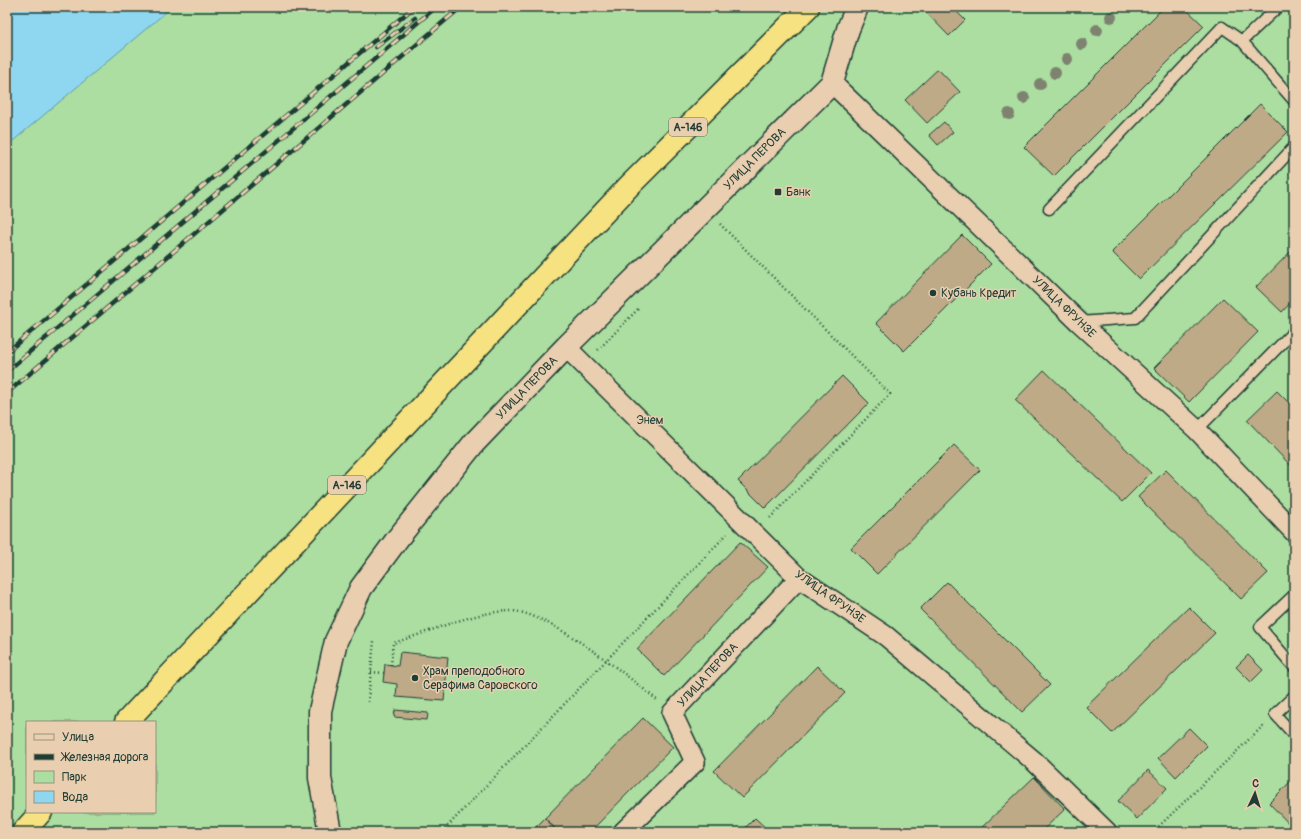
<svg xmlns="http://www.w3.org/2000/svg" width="1301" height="839" viewBox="0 0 1301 839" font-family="Pangolin,sans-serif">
  <rect width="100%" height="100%" fill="#e9ceb0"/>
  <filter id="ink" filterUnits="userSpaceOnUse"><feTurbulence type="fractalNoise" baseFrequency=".025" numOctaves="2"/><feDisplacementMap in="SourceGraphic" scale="8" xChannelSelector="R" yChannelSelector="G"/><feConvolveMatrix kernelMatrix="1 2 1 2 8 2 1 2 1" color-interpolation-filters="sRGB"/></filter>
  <g filter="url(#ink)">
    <path fill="#abdea0" stroke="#658e6a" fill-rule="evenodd" d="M 7,7 L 1294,7 L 1294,832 L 7,832 ZM 27,722 L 155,722 L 155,812 L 27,812 Z"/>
    <path fill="#8fd7f1" stroke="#6299a5" d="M 7,7 L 172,7 L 7,146 Z"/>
    <path fill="#bfaa88" stroke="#1f3d34" d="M 921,7 L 952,7 L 965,20 L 949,36 Z
      M 1164,7 L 1184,7 L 1204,26 L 1054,176 L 1024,147 Z
      M 938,69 L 960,92 L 927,123 L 905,100 Z
      M 1260,104 L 1288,132 L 1139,279 L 1112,252 Z
      M 944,122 L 953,132 L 938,145 L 929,135 Z
      M 962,235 L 991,264 L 904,351 L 876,323 Z
      M 1294,248 L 1294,299 L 1282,312 L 1256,287 Z
      M 1223,298 L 1258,332 L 1189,402 L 1154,368 Z
      M 1044,370 L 1151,473 L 1122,502 L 1015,400 Z
      M 842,376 L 869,403 L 765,508 L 738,481 Z
      M 1277,391 L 1294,408 L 1294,469 L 1247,420 Z
      M 954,445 L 980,470 L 877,574 L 851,548 Z
      M 1166,470 L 1268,573 L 1241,599 L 1138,497 Z
      M 740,542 L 768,567 L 664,676 L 637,649 Z
      M 947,582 L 1050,685 L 1022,712 L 920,609 Z
      M 1189,607 L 1215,633 L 1112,733 L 1086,707 Z
      M 400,652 L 448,657 L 444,701 L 396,697 L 397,684 L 383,682 L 385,664 L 398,666 Z
      M 1248,655 L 1263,670 L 1251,682 L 1236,667 Z
      M 817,666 L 845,693 L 742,798 L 714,771 Z
      M 395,710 L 428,713 L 427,720 L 394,717 Z
      M 643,718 L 673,747 L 590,832 L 558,832 L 545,818 Z
      M 1189,728 L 1207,746 L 1176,777 L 1158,758 Z
      M 1148,770 L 1167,788 L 1137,819 L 1118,801 Z
      M 1034,777 L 1065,809 L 1041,832 L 977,832 Z
      M 1294,778 L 1294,829 L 1269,803 Z
      M 545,818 L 558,832 L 531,832 Z
      M 755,818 L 770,832 L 741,832 Z"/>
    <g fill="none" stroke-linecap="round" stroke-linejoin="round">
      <defs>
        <path id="service" d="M 1242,41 L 1294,101
          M 1049,209 L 1222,27 L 1242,41 L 1278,7
          M 1079,322 L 1135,318 L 1294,147
          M 1197,430 L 1294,331
          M 1294,595 L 1260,627 L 1294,667
          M 1294,696 L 1275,714 L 1294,735"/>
        <path id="minor" d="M 832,83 L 1079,322 L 1197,430 L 1294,532
          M 566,347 L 799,578 L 886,636 L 1034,761 L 1107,832
          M 623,832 L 695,762 L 672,713 L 799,578"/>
        <path id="tertiary" d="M 330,832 L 320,778 L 320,711 L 336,641 L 361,588 L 398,538 L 474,443 L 566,347 L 832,83 L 848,29 L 857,7"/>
        <path id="trunk" d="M 126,722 L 629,186 L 808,7
          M 23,832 L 41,812"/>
      </defs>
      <use href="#service" stroke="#1f3d34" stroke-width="13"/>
      <use href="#minor" stroke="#1f3d34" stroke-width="22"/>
      <use href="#tertiary" stroke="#1f3d34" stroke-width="25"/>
      <use href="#trunk" stroke="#1f3d34" stroke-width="25"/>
      <path stroke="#1f3d34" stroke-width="2.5" stroke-dasharray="1 3" stroke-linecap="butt" d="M 720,224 L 890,394 L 768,520
        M 598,350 L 639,308
        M 391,665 L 393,643 C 431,632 470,612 510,611 C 546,610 628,676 657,700
        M 371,672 L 384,673
        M 368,702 L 374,641
        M 442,832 L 727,534
        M 1153,832 L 1264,725"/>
      <use href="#service" stroke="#e9ceb0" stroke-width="10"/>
      <use href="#minor" stroke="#e9ceb0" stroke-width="19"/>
      <use href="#tertiary" stroke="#e9ceb0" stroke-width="22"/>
      <use href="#trunk" stroke="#f6e281" stroke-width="22"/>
      <defs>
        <path id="rail" d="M 376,47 L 415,18
          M 7,352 L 414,7
          M 7,371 L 436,7
          M 7,393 L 461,7"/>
      </defs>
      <use href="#rail" stroke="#1f3d34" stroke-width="4.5"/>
      <use href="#rail" stroke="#e9ceb0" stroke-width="3" stroke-dasharray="9" stroke-linecap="butt"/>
    </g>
    <g fill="#7e836f">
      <circle cx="1111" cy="17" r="6"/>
      <circle cx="1097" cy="30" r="6"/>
      <circle cx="1082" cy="44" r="6"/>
      <circle cx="1067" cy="59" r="6"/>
      <circle cx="1055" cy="73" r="6"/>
      <circle cx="1040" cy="84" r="6"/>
      <circle cx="1024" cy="98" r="6"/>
      <circle cx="1009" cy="114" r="6"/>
    </g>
  </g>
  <g fill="#1f3d34" stroke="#e9ceb0" stroke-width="1.5">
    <rect x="774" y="188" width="8" height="8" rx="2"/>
    <circle cx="933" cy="293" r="4"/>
    <circle cx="415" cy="678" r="4"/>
  </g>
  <g text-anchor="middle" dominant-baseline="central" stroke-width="3" stroke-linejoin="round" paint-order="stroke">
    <g fill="#e9ceb0" stroke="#5c6859" stroke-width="1">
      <rect x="669" y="118" width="38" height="18" rx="3"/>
      <rect x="328" y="476" width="38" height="18" rx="3"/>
    </g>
    <g font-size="11" font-weight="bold" fill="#1f3d34">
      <text x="688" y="127">А-146</text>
      <text x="347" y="485">А-146</text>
    </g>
    <g font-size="12" fill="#1f3d34" stroke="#e9ceb0">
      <text transform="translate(755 159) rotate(-45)">УЛИЦА ПЕРОВА</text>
      <text transform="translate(1064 307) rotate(44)">УЛИЦА ФРУНЗЕ</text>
      <text transform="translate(527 388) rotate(-46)">УЛИЦА ПЕРОВА</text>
      <text transform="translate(830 597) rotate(35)">УЛИЦА ФРУНЗЕ</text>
      <text transform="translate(708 675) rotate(-47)">УЛИЦА ПЕРОВА</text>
    </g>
    <g font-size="12" fill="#1f3d34" stroke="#e9ceb0" text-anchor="start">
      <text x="786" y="192">Банк</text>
      <text x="941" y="293">Кубань Кредит</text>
      <text x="423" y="671">Храм преподобного<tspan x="423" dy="14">Серафима Саровского</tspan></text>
    </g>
    <g font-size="12" fill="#264539" stroke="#e9ceb0">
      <text x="650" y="420">Энем</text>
    </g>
  </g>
  <rect width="1301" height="839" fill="none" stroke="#e9ceb0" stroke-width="24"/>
  <rect x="12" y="12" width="1277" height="815" fill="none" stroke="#1f3d34" stroke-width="1.5" filter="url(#ink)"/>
  <rect x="26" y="721" width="130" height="92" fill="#e9ceb0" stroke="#98947e"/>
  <rect x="34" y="734" width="20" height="6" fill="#e9ceb0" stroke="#98947e"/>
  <text x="62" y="741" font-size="12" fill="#1f3d34">Улица</text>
  <rect x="34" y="754" width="20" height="6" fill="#1f3d34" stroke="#98947e"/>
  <text x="62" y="761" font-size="12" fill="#1f3d34">Железная дорога</text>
  <rect x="34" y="771" width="20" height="12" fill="#abdea0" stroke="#98947e"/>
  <text x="62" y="781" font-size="12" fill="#1f3d34">Парк</text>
  <rect x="34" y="791" width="20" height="12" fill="#8fd7f1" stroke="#98947e"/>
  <text x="62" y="801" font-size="12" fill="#1f3d34">Вода</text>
  <g transform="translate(1255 793) rotate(4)" stroke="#e9ceb0" stroke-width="3" paint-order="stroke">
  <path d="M0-3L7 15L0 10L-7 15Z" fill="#1f3d34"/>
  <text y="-6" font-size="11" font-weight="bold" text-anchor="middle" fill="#1f3d34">С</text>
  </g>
</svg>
